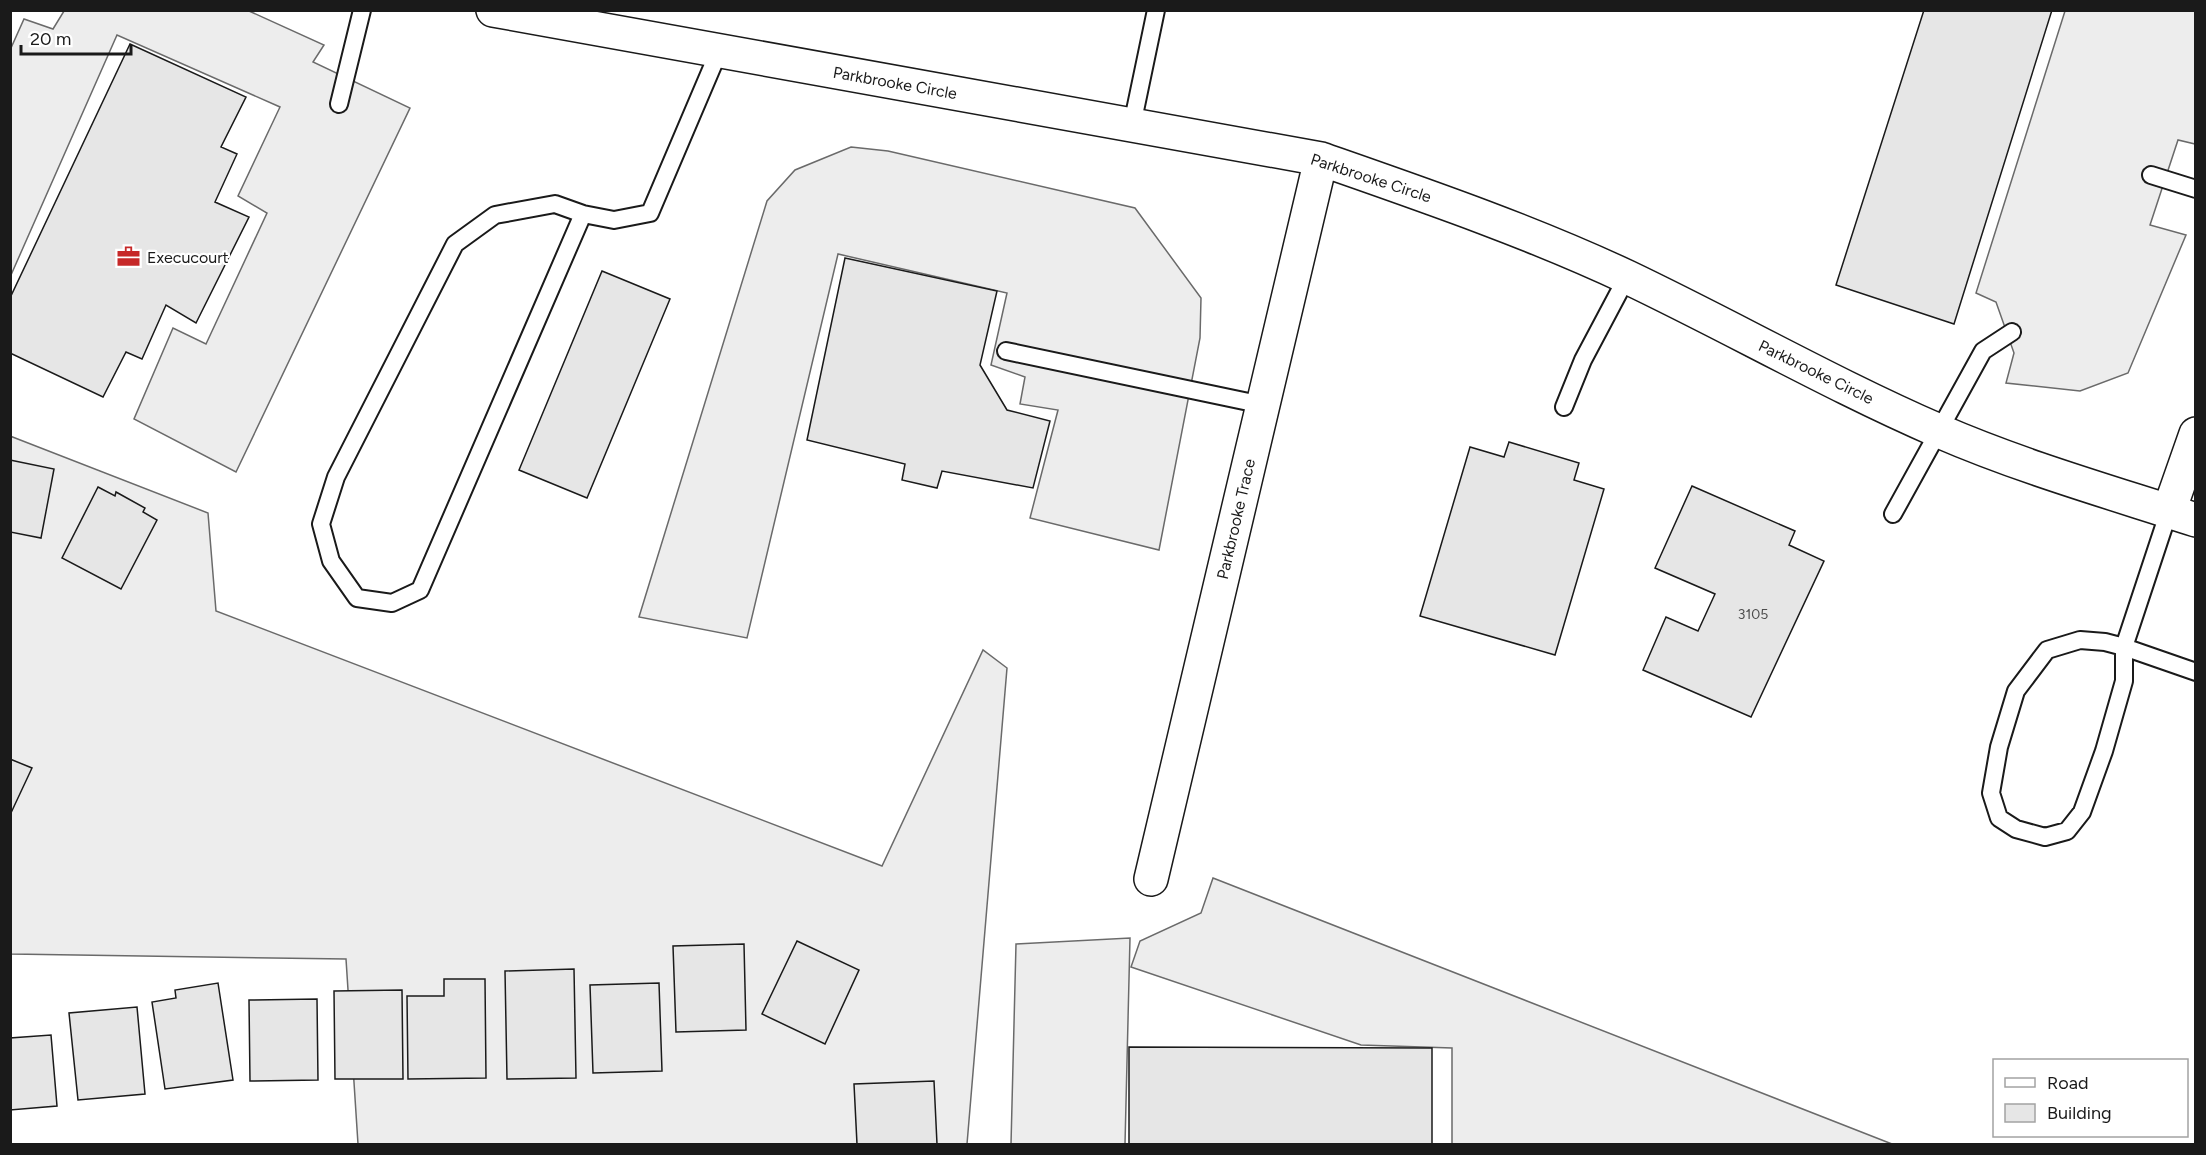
<svg xmlns="http://www.w3.org/2000/svg" width="2206" height="1155" viewBox="0 0 2206 1155" font-family="Figtree,sans-serif">
  <rect width="100%" height="100%" fill="#fff"/>
  <path fill="#ededed" stroke="#6a6a6a" stroke-width="1.5" d="M 64,11 L 249,11 L 324,45 L 313,62 L 410,108 L 236,472 L 134,419 L 173,328 L 206,344 L 267,213 L 238,196 L 280,107 L 117,35 L 11,275 L 11,48 L 24,19 L 53,29 Z
    M 2065,11 L 2195,11 L 2195,144 L 2178,140 L 2150,225 L 2186,235 L 2128,373 L 2080,391 L 2006,383 L 2014,353 L 1996,302 L 1976,293 Z
    M 851,147 L 888,151 L 1135,208 L 1201,298 L 1200,338 L 1159,550 L 1030,518 L 1058,410 L 1020,404 L 1025,377 L 991,365 L 1007,293 L 838,254 L 747,638 L 639,617 L 767,201 L 795,170 Z
    M 10,436 L 208,513 L 216,611 L 882,866 L 983,650 L 1007,668 L 967,1144 L 358,1144 L 346,959 L 11,954 Z
    M 1213,878 L 1892,1144 L 1452,1144 L 1452,1048 L 1361,1045 L 1131,967 L 1140,941 L 1201,913 Z
    M 1130,938 L 1125,1144 L 1011,1144 L 1016,944 Z"/>
  <path fill="#e6e6e6" stroke="#1a1a1a" stroke-width="1.5" d="M 1924,10 L 2052,10 L 1954,324 L 1836,285 Z
    M 130,44 L 246,97 L 221,147 L 237,154 L 215,202 L 249,217 L 196,323 L 166,305 L 142,359 L 126,352 L 103,397 L 10,353 L 10,298 Z
    M 845,258 L 997,291 L 980,365 L 1007,410 L 1050,421 L 1033,488 L 942,471 L 937,488 L 902,480 L 905,464 L 807,440 Z
    M 602,271 L 670,299 L 587,498 L 519,470 Z
    M 1509,442 L 1579,463 L 1574,480 L 1604,489 L 1555,655 L 1420,616 L 1470,447 L 1504,457 Z
    M 10,460 L 54,469 L 41,538 L 10,532 Z
    M 1692,486 L 1795,531 L 1789,545 L 1824,561 L 1751,717 L 1643,670 L 1666,617 L 1698,631 L 1715,594 L 1655,568 Z
    M 98,487 L 115,496 L 116,492 L 145,508 L 143,512 L 157,520 L 121,589 L 62,558 Z
    M 10,759 L 32,768 L 10,815 Z
    M 797,941 L 859,970 L 825,1044 L 762,1014 Z
    M 744,944 L 746,1030 L 676,1032 L 673,946 Z
    M 574,969 L 576,1078 L 507,1079 L 505,971 Z
    M 444,979 L 485,979 L 486,1078 L 408,1079 L 407,996 L 444,996 Z
    M 218,983 L 233,1080 L 165,1089 L 152,1002 L 176,998 L 175,990 Z
    M 659,983 L 662,1071 L 593,1073 L 590,985 Z
    M 402,990 L 403,1079 L 335,1079 L 334,991 Z
    M 317,999 L 318,1080 L 250,1081 L 249,1000 Z
    M 137,1007 L 145,1094 L 78,1100 L 69,1013 Z
    M 51,1035 L 57,1106 L 10,1110 L 10,1038 Z
    M 1129,1047 L 1432,1048 L 1432,1144 L 1129,1144 Z
    M 934,1081 L 937,1144 L 857,1144 L 854,1084 Z"/>
  <g fill="none" stroke-linecap="round" stroke-linejoin="round">
    <defs>
      <path id="lane" d="M 339,104 L 362,10
        M 1132,125 L 1156,10
        M 2151,175 L 2196,189
        M 583,214 L 420,590 L 392,603 L 357,598 L 331,561 L 321,524 L 336,477 L 455,244 L 495,215 L 555,204 L 583,214 L 614,220 L 650,213 L 719,51
        M 1006,351 L 1263,405
        M 1564,407 L 1583,360 L 1627,277
        M 2169,511 L 2124,647 L 2196,672
        M 1893,514 L 1983,351 L 2012,332
        M 2080,640 L 2105,642 L 2124,647 L 2124,681 L 2104,751 L 2082,812 L 2067,831 L 2045,837 L 2016,829 L 1999,818 L 1991,793 L 1999,747 L 2016,691 L 2047,650 Z"/>
      <path id="street" d="M 493,10 L 1321,159 C 1424,195 1529,231 1627,277 C 1732,327 1833,385 1939,431 C 2022,467 2110,492 2196,520
        M 2169,511 L 2196,434
        M 1151,879 L 1321,159"/>
    </defs>
    <use href="#lane" stroke="#1a1a1a" stroke-width="20"/>
    <use href="#street" stroke="#1a1a1a" stroke-width="36"/>
    <use href="#lane" stroke="#fff" stroke-width="16"/>
    <use href="#street" stroke="#fff" stroke-width="33"/>
  </g>
  <defs>
    <symbol id="office-bare" viewBox="-9 -9 18 18"><path d="M-6-3h4V-5.5h4V-3h4V5H-6ZM-1-4.5V-3h2v-1.5ZM-6 0V1H6V0Z" fill="#c62828" stroke="#fff" stroke-width="2.5" paint-order="stroke"/></symbol>
  </defs>
  <g fill-rule="evenodd">
    <use href="#office-bare" x="112" y="240" width="33" height="33"/>
  </g>
  <g text-anchor="middle" dominant-baseline="central" stroke-width="4.5" stroke-linejoin="round" paint-order="stroke">
    <g font-size="14" fill="#4d4d4d">
      <text x="1753" y="614">3105</text>
    </g>
    <g font-size="16" fill="#1a1a1a" stroke="#fff">
      <text transform="translate(895 83) rotate(10)">Parkbrooke Circle</text>
      <text transform="translate(1371 178) rotate(18)">Parkbrooke Circle</text>
      <text transform="translate(1816 372) rotate(26)">Parkbrooke Circle</text>
      <text transform="translate(1236 519) rotate(-77)">Parkbrooke Trace</text>
    </g>
    <g font-size="16" fill="#1a1a1a" stroke="#fff" text-anchor="start">
      <text x="147" y="257">Execucourt</text>
    </g>
  </g>
  <rect width="2206" height="1155" fill="none" stroke="#1a1a1a" stroke-width="24"/>
  <rect x="1993" y="1059" width="195" height="78" fill="#ffffff" stroke="#a3a3a3" stroke-width="1.5"/>
  <rect x="2005" y="1078" width="30" height="9" fill="#ffffff" stroke="#a3a3a3" stroke-width="1.5"/>
  <text x="2047" y="1089" font-size="18" fill="#1a1a1a">Road</text>
  <rect x="2005" y="1104" width="30" height="18" fill="#e6e6e6" stroke="#a3a3a3" stroke-width="1.5"/>
  <text x="2047" y="1119" font-size="18" fill="#1a1a1a">Building</text>
  <path d="M21 45v9h110v-9" fill="none" stroke="#1a1a1a" stroke-width="3"/>
  <text x="30" y="45" font-size="18" fill="#1a1a1a" stroke="#ffffff" stroke-width="4.5" paint-order="stroke">20 m</text>
</svg>
